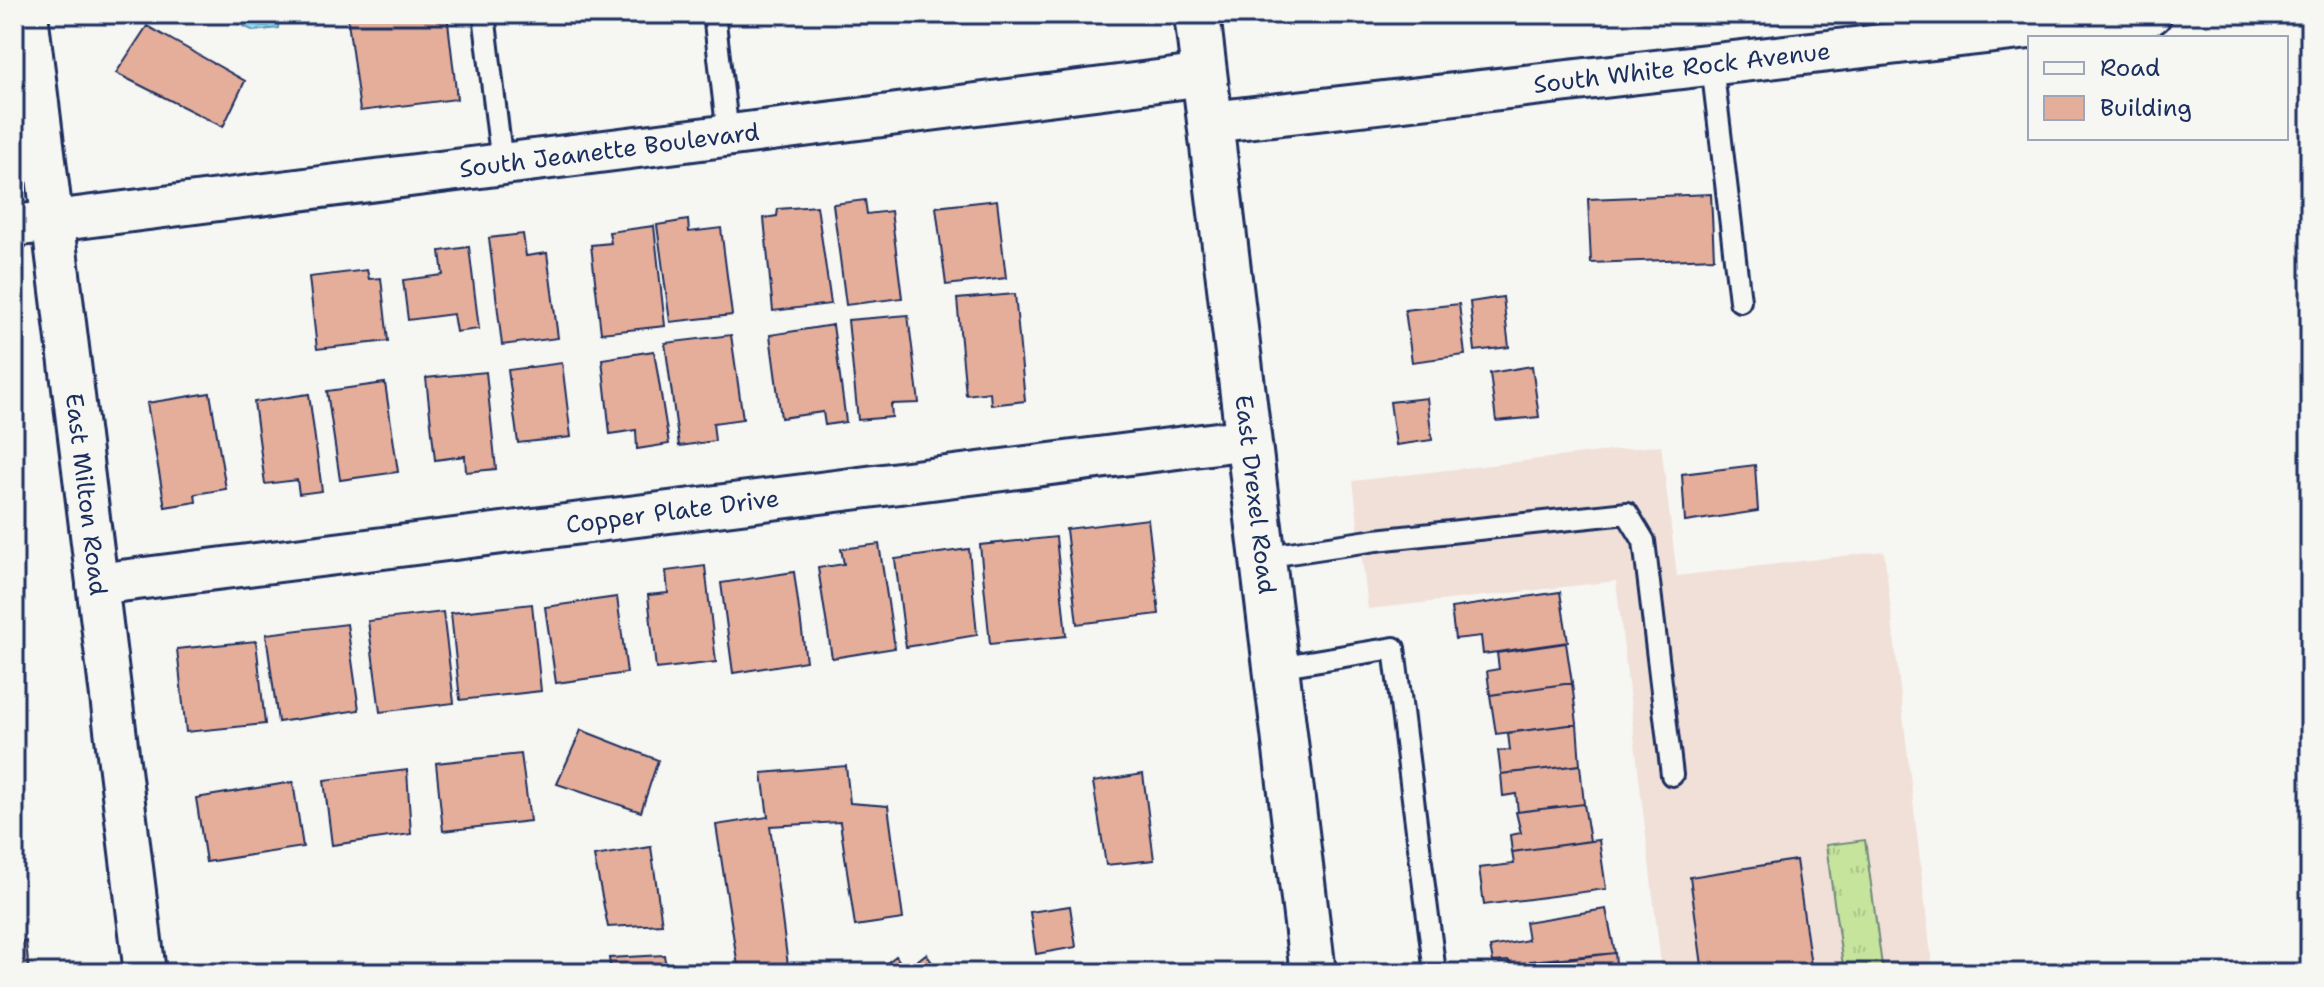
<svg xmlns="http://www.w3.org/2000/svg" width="2324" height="987" viewBox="0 0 2324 987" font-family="'Shantell Sans',sans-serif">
  <defs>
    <pattern id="grass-tufts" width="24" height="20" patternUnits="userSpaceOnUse" patternTransform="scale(2)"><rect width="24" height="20" fill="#c6e49c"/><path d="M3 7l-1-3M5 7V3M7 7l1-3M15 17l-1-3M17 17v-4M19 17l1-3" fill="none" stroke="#aac489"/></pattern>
    <pattern id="water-waves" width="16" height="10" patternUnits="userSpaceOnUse" patternTransform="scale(2)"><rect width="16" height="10" fill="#92ddf2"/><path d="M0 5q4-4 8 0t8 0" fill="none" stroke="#7dbed2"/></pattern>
  </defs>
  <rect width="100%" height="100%" fill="#f6f6f2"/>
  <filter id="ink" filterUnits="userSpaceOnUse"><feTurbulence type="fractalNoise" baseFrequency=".0125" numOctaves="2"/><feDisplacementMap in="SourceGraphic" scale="16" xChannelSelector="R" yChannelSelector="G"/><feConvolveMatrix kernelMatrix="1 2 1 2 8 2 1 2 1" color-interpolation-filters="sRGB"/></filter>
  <g filter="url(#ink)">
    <path fill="#f1e0d8" d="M 1661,445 L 1677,576 L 1884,551 L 1933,973 L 1662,973 L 1616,581 L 1368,609 L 1353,481 Z"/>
    <path fill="url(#grass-tufts)" stroke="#708a7d" stroke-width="2" d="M 1865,840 L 1883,973 L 1844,973 L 1826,845 Z"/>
    <path fill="url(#water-waves)" stroke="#6297b7" stroke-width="2" d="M 231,14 L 279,14 L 278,28 L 254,31 L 229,19 Z"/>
    <path fill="#e5ae9b" stroke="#1b2f5e" stroke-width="2" d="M 347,14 L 447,14 L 457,99 L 360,111 Z
      M 147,26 L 245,81 L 223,127 L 116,73 Z
      M 1711,194 L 1714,258 L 1591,263 L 1588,199 Z
      M 865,200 L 867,214 L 891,211 L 902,298 L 846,305 L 833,204 Z
      M 997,200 L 1006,278 L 946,285 L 936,207 Z
      M 817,206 L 831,304 L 773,311 L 764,218 L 777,216 L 778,209 Z
      M 688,220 L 689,232 L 721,228 L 732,315 L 670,322 L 657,225 Z
      M 654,226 L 665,326 L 601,333 L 591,245 L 611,243 L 609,232 Z
      M 523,234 L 526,256 L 547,253 L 558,338 L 502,345 L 489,238 Z
      M 469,247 L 479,329 L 456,332 L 453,314 L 408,320 L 403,280 L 443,275 L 440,251 Z
      M 367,270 L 369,279 L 381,278 L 388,341 L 317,349 L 309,277 Z
      M 1015,294 L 1025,401 L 991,405 L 990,392 L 966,395 L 957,299 Z
      M 1503,297 L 1509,347 L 1475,351 L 1470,302 Z
      M 1459,304 L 1465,355 L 1412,362 L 1405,310 Z
      M 908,315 L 919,403 L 891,404 L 892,417 L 858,420 L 848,320 Z
      M 833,325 L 846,422 L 825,425 L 823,412 L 781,418 L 770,335 Z
      M 731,335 L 743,419 L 713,423 L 715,441 L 679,446 L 665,343 Z
      M 654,351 L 669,444 L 637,449 L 636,430 L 610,434 L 602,359 Z
      M 562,363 L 571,437 L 518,443 L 508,370 Z
      M 1532,366 L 1539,417 L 1496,421 L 1490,373 Z
      M 486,372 L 496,469 L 466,472 L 465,456 L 435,460 L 426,378 Z
      M 385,383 L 398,472 L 340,480 L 327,391 Z
      M 210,393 L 226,489 L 195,494 L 196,502 L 165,507 L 147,403 Z
      M 309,394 L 322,491 L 299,494 L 297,480 L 265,484 L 254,402 Z
      M 1427,398 L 1432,440 L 1396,445 L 1390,402 Z
      M 1755,465 L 1758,511 L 1685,522 L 1682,474 Z
      M 1148,519 L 1159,614 L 1077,624 L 1066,529 Z
      M 1056,537 L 1066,636 L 990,644 L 980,545 Z
      M 879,544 L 895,648 L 832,658 L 818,568 L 844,564 L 841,549 Z
      M 969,549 L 977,635 L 906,647 L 895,559 Z
      M 705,566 L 716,662 L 656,669 L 648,595 L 668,593 L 666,571 Z
      M 794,572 L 806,661 L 733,673 L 721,583 Z
      M 1560,592 L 1568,642 L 1483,654 L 1481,636 L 1455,639 L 1451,608 Z
      M 617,597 L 627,673 L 556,683 L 545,607 Z
      M 532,604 L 541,691 L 460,700 L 451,613 Z
      M 443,612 L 454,703 L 380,712 L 368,621 Z
      M 347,624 L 359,710 L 278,722 L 266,634 Z
      M 256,641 L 265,724 L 186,732 L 177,649 Z
      M 1566,643 L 1572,683 L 1490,695 L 1487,671 L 1499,669 L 1497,653 Z
      M 1572,683 L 1577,724 L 1496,734 L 1490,695 Z
      M 1577,724 L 1580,765 L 1501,774 L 1498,751 L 1510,750 L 1508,733 Z
      M 581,730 L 658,760 L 641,812 L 557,784 Z
      M 521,754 L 530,821 L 443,831 L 436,763 Z
      M 1580,765 L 1584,804 L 1518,812 L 1516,794 L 1503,796 L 1501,774 Z
      M 846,766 L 850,803 L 888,806 L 903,919 L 855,926 L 840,822 L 770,826 L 789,973 L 739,973 L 716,825 L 768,817 L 762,773 Z
      M 407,770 L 411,834 L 332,845 L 324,780 Z
      M 1143,774 L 1154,860 L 1106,865 L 1093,782 Z
      M 293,782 L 303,847 L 206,862 L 196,798 Z
      M 1584,804 L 1590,841 L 1512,852 L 1510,835 L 1521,833 L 1516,812 Z
      M 1599,840 L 1606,889 L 1484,905 L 1479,868 L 1514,864 L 1512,852 Z
      M 651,847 L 662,924 L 608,927 L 594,856 Z
      M 1796,860 L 1812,973 L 1703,973 L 1690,877 Z
      M 1070,906 L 1076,947 L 1036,954 L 1030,912 Z
      M 1606,909 L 1615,953 L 1510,966 L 1509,961 L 1493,962 L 1490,947 L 1528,940 L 1525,922 Z
      M 26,941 L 29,973 L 14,973 L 14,942 Z
      M 1615,953 L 1617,973 L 1531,973 L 1530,961 Z
      M 926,954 L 940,973 L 874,973 L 896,956 L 905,970 Z
      M 664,955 L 667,973 L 611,973 L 609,958 Z"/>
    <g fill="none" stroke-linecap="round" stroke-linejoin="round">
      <defs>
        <path id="lane" d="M 484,14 L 502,164
          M 714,14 L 728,135
          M 1712,65 L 1740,301
          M 1263,557 L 1376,540 L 1627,513 L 1644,541 L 1672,775
          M 1277,667 L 1394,648 L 1435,973"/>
        <g id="street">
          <path id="s1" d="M 27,14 L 145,973"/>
          <path id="s2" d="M 1211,122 L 2151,14"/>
          <path id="s3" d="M 14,226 L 1205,75"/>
          <path id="s4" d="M 97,584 L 1249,439"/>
        </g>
        <g id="secondary">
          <path id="s5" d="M 1197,14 L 1313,973"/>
        </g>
      </defs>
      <use href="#lane" stroke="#1b2f5e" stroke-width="26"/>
      <use href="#street" stroke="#1b2f5e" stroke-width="46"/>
      <use href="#secondary" stroke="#1b2f5e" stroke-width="50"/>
      <use href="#lane" stroke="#f6f6f2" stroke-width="20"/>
      <use href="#street" stroke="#f6f6f2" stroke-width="40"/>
      <use href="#secondary" stroke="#f6f6f2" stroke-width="44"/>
    </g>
  </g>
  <g text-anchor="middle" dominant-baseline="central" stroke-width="7" stroke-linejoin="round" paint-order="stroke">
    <g font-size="24" fill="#1b2f5e" stroke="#f6f6f2">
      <text stroke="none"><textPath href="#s2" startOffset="474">South White Rock Avenue</textPath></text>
      <text stroke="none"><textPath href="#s3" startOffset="600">South Jeanette Boulevard</textPath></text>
      <text stroke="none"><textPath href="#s1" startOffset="484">East Milton Road</textPath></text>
      <text stroke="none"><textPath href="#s5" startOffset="484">East Drexel Road</textPath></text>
      <text stroke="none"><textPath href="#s4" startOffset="580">Copper Plate Drive</textPath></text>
    </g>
  </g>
  <rect width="2324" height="987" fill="none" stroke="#f6f6f2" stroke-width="48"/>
  <rect x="24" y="24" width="2276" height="939" fill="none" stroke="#1b2f5e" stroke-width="3" filter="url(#ink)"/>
  <rect x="2028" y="36" width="260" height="104" fill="#f6f6f2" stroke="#9ea6b7" stroke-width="2"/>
  <rect x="2044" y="62" width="40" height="12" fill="#f6f6f2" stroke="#9ea6b7" stroke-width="2"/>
  <text x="2100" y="76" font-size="24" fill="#1b2f5e">Road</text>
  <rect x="2044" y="96" width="40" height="24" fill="#e5ae9b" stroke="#9ea6b7" stroke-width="2"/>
  <text x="2100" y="116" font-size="24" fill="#1b2f5e">Building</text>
</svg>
